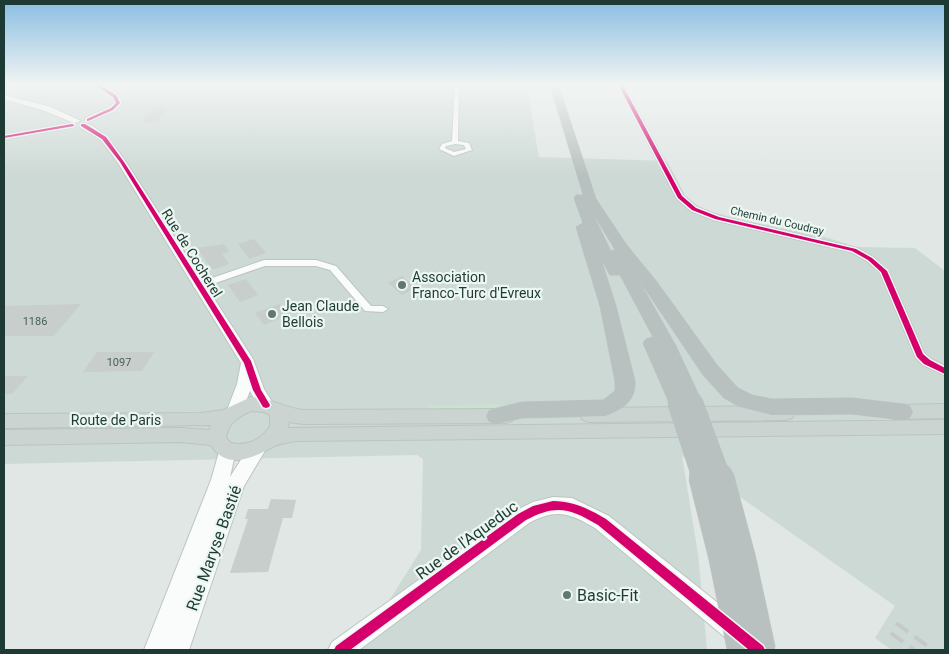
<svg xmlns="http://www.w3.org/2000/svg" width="949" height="654" viewBox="0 0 949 654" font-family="Roboto,sans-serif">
  <rect width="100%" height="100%" fill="#e0e7e4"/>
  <path fill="#cdd9d4" d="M 4,84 L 50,91 L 67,84 L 526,84 L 539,157 L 667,161 L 685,195 L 699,207 L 710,211 L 737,219 L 822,236 L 856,247 L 915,248 L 945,271 L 945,650 L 892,650 L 875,638 L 895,606 L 682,456 L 698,554 L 707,650 L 358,650 L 421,550 L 423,459 L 417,455 L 4,464 Z"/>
  <path fill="#c8e2d1" d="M 527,404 L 535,408 L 426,409 L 431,405 Z"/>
  <path fill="#c7cecb" d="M 168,108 L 157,121 L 142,122 L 153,109 Z
    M 254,239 L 266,253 L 249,259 L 238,244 Z
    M 224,244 L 229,252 L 222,254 L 229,264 L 216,269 L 212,269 L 197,248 Z
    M 402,276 L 416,288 L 402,295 L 388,283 Z
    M 246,279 L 258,295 L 240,302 L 228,285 Z
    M 81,304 L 54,336 L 4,336 L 4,306 Z
    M 279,304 L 288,315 L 264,325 L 255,313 Z
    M 97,352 L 154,352 L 142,371 L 83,372 Z
    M 4,376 L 28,376 L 12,394 L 4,394 Z
    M 271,499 L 296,500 L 292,518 L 283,518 L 268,572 L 230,573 L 248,519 L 245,519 L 248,509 L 268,509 Z"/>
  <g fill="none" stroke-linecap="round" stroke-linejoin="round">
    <defs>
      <path id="street" d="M 116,84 L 130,84 L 101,89 L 99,88 Z
        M 455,84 L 459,84 L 458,141 L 469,143 L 472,150 L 454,156 L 439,149 L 442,144 L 452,141 ZM 455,144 L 464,145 L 466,149 L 454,152 L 445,148 L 446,146 Z
        M 618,84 L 623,84 L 683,196 L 697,207 L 719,216 L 857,248 L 873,257 L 888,271 L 924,353 L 931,359 L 945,366 L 945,375 L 923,365 L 916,358 L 880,272 L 867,261 L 851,252 L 714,220 L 691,211 L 677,199 Z
        M 264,260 L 316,260 L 336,266 L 371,306 L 383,306 L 388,309 L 383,312 L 365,311 L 330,270 L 316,266 L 265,266 L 201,288 L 195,288 L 193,286 L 195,284 Z"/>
      <path id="secondary" d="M 92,84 C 105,84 116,91 122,103 L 115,111 L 88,122 L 85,122 L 85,118 L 109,107 L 114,103 L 112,97 Z
        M 4,95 L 51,107 L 81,121 L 74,123 L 45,111 L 4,99 Z
        M 72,123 L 75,123 L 75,127 L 4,139 L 4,135 Z
        M 80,123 C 98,122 117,149 126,162 L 253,359 L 264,389 L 274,405 L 272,409 L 266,411 L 260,409 L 250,391 L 241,414 L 235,416 L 229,414 L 227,410 L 237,384 L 241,363 L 118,163 L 101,140 L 80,127 Z
        M 257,442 L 263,444 L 266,449 L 244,486 L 189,650 L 144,650 L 211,480 L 221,445 L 227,443 L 233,445 L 236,450 L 230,477 L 251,444 Z
        M 553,497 L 572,498 L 609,516 L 743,623 L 746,631 L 743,639 L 735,642 L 727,639 L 595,528 C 570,513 556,508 529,523 L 359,650 L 328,650 L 332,642 L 515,511 L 533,502 Z"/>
      <path id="primary" d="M 251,397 C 273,399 283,407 303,410 L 506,409 L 512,411 L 515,416 L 512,421 L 506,423 L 303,424 L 289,422 L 288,428 L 945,420 L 945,434 L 295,441 C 289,443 280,443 275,446 C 256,456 226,472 211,445 L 180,442 L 4,445 L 4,430 L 180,428 L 209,430 L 211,425 L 4,428 L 4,414 L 201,413 L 223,410 ZM 251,411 L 264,412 L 270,415 L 270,426 C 262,439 247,447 231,443 L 226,438 C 228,423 238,417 251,411 Z
        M 945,404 L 945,418 L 894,419 L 888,417 L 885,412 L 888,407 L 894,405 Z
        M 786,406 L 792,408 L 795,413 L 792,418 L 786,420 L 589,422 L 583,420 L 580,415 L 583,410 L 589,408 Z"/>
      <path id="highway" d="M 550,84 L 558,84 L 596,199 L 626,244 L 657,282 L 717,365 L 738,388 L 752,395 L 772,399 L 852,398 L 903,404 L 910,406 L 913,412 L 910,418 L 903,420 L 852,414 L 772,415 L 740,407 L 724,398 L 703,375 L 637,277 L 676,346 L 702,402 L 699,407 L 692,410 L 671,407 L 643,343 L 646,339 L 653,337 L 620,275 L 610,275 L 601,259 L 616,306 L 635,381 C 636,401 622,410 605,416 L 522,418 L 496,424 L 489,422 L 486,416 L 489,410 L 522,402 L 603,400 L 615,391 L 615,381 L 600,306 L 576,227 L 583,223 L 574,198 L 576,195 L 583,195 ZM 592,212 L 613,246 L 615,250 L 611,251 Z"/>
    </defs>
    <use href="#street" stroke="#bdc4c1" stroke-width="2"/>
    <use href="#secondary" stroke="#bcc5c2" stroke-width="2"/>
    <use href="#primary" stroke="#bac4c1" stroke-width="2"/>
    <use href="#highway" stroke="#bac4c1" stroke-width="1"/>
    <use href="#street" fill="#fafbfb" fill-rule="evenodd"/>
    <use href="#secondary" fill="#fafbfb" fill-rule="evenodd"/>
    <use href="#primary" fill="#ccd4d2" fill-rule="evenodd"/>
    <use href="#highway" fill="#b8c1bf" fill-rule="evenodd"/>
    <path stroke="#c5c9c8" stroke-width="4" stroke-dasharray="15 8" stroke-linecap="butt" d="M 896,623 L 933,650
      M 891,633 L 914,650"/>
    <defs>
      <path id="highway-bridge-far1" d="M 678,402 L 703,478
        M 692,402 L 720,478"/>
      <path id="highway-bridge" d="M 702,476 L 722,556 L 741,650
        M 720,476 L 742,558 L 762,650"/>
    </defs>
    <use href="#highway-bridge-far1" stroke="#bac4c1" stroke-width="22" stroke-linecap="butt"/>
    <use href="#highway-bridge" stroke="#bac4c1" stroke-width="28" stroke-linecap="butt"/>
    <use href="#highway-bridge-far1" stroke="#b8c1bf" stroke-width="21"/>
    <use href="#highway-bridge" stroke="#b8c1bf" stroke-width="26"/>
    <defs>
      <path id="cycleway" d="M 93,84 L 98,84 L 116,95 L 120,103 L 113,110 L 88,121 L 87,121 L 87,119 L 111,108 L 116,103 L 113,97 Z
        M 618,84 L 622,84 L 682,196 L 696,208 L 719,217 L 856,249 L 872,258 L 887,271 L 923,354 L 930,360 L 945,368 L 945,374 L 924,364 L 917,357 L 881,272 L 868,260 L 852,251 L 715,219 L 692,210 L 678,198 Z
        M 72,124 L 74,125 L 74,126 L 4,138 L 4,136 Z
        M 81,124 L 85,124 L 106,137 L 124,162 L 251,361 L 261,390 L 270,405 L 269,407 L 266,408 L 263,407 L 253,390 L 244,363 L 120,162 L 102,139 L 81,126 Z
        M 553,501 C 573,501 589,509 606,519 L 763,646 L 765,650 L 749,650 L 598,525 C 570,508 556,504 526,520 L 350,650 L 334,650 L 336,646 L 518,514 L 533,506 Z"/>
    </defs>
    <use href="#cycleway" stroke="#edf7f2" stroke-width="3"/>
    <use href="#cycleway" fill="#d6006c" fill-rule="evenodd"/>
  </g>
  <linearGradient id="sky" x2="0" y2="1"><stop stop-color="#8abee2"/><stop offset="0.48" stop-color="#f1f4f3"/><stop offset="1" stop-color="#f1f4f3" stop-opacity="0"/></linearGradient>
  <rect width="949" height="176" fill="url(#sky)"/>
  <g fill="#627772" stroke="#edf7f2" stroke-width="2">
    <circle cx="402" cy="285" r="5"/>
    <circle cx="272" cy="314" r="5"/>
    <circle cx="567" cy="595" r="5"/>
  </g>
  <g text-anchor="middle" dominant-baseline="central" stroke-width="4.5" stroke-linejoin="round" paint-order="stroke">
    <g font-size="11" fill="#1e3a34" stroke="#edf7f2">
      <text transform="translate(777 221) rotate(13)">Chemin du Coudray</text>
    </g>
    <g font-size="11" fill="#49605a">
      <text x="35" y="321">1186</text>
      <text x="119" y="362">1097</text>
    </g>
    <g font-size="14" fill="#1e3a34" stroke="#edf7f2">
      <text transform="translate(192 253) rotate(58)">Rue de Cocherel</text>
      <text x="116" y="420">Route de Paris</text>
    </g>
    <g font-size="14" fill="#1e3a34" stroke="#edf7f2" text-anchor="start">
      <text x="412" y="277">Association<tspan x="412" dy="16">Franco-Turc d'Evreux</tspan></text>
      <text x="282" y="306">Jean Claude<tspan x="282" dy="16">Bellois</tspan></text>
    </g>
    <g font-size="16" fill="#1e3a34" stroke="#edf7f2">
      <text transform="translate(467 540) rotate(-36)">Rue de l'Aqueduc</text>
      <text transform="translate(214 548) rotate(-70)">Rue Maryse Bastié</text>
    </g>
    <g font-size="16" fill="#1e3a34" stroke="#edf7f2" text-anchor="start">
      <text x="577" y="595">Basic-Fit</text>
    </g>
  </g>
  <rect width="949" height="654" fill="none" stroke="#1e3a34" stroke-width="10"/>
</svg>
